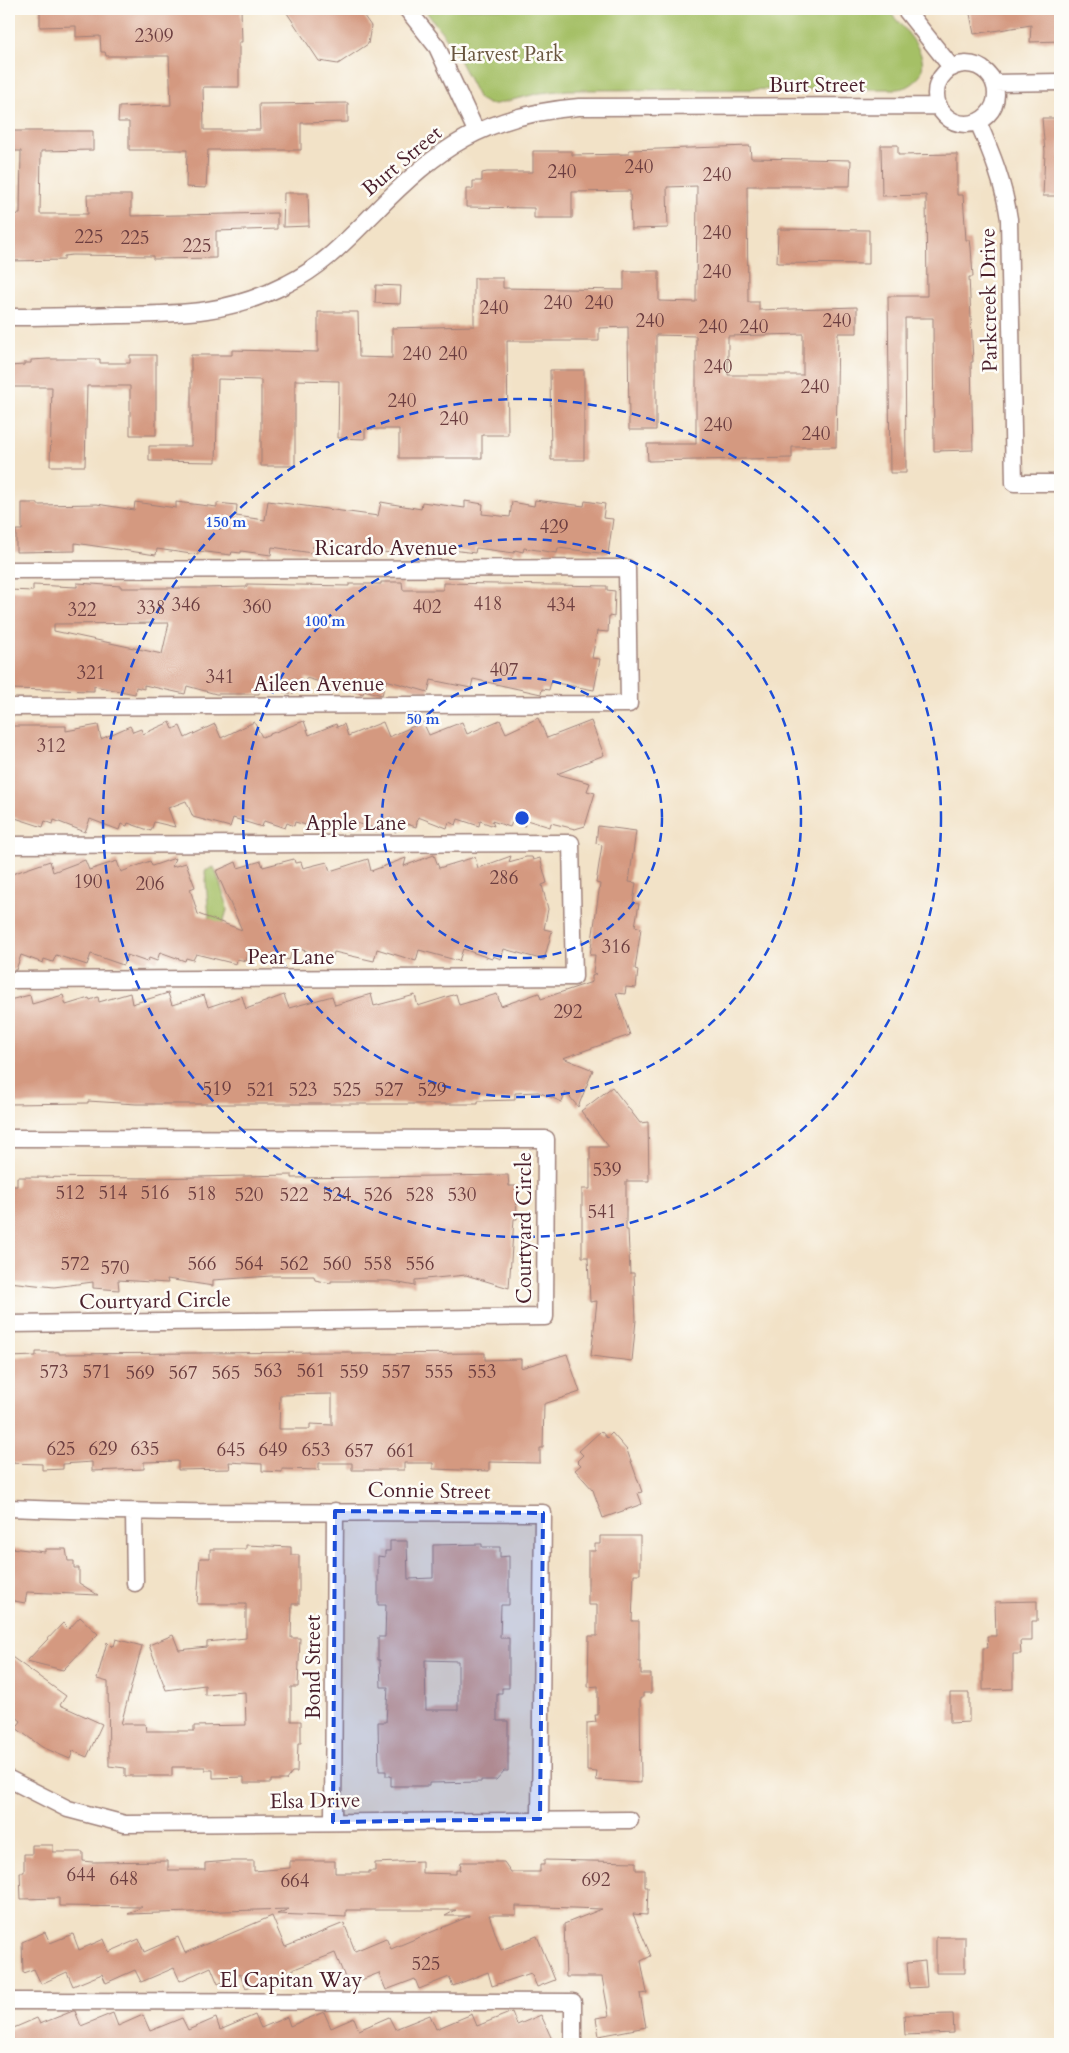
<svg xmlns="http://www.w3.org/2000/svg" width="1069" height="2053" viewBox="0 0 1069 2053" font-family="Cardo,serif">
  <rect width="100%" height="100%" fill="#fdfcf7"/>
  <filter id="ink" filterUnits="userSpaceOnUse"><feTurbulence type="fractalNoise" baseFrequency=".02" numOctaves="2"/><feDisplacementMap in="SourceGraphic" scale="10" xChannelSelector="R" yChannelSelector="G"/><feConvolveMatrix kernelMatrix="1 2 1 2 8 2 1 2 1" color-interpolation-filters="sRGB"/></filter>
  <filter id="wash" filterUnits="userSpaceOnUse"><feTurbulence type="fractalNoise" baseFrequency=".0096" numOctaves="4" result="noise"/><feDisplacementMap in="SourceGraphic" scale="20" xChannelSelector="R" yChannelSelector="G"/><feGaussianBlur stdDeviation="1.12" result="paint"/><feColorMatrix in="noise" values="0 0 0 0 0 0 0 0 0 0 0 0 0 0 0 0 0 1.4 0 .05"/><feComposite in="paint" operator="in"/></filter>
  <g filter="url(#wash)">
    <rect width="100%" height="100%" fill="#f2e2c7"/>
    <path fill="#a5c066" stroke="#787048" d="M 424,9 L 887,9 C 900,25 932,53 920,75 C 915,84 907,88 897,89 L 568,90 L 540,93 L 496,104 L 488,104 L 479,99 L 451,44 Z
      M 214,867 L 226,901 L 227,910 L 215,949 L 200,944 L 209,917 L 205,871 Z"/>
    <g id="blocks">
      <path fill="#d49980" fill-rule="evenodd" d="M 40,9 L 241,9 L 242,42 L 239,42 L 239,87 L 203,87 L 204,130 L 260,130 L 259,104 L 348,103 L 348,122 L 301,123 L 301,150 L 208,150 L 206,188 L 186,187 L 187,150 L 129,150 L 129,122 L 118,122 L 119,107 L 171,105 L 169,56 L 106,56 L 105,52 L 101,52 L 100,36 L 76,37 L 76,26 L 40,27 Z
        M 297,9 L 359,9 L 371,26 L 368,44 L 338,64 L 319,61 L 287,13 Z
        M 969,9 L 1060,9 L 1060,41 L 1030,42 L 1031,25 L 974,34 Z
        M 1042,118 L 1060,118 L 1060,196 L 1043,196 L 1045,152 Z
        M 12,131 L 93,131 L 93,150 L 41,151 L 40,214 L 88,214 L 87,195 L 131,195 L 131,216 L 277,213 L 277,229 L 216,231 L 216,258 L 153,259 L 153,256 L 72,255 L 64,256 L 64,260 L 10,261 L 9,218 L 10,215 L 20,214 L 21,151 L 12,151 Z
        M 881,145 L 898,145 L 898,155 L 957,154 L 957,195 L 963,195 L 966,240 L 970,240 L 971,247 L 973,277 L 969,277 L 973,362 L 971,362 L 973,450 L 934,451 L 933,318 L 905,318 L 906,473 L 890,473 L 888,296 L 927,296 L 926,195 L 882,196 Z
        M 750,146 L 751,158 L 851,160 L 850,186 L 747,186 L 748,302 L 759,302 L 759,310 L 857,307 L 857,333 L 838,333 L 836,447 L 792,447 L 792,458 L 648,461 L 647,444 L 696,444 L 696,336 L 656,335 L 656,430 L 629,430 L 628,327 L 599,328 L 599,341 L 507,341 L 508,435 L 482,435 L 482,458 L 399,458 L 399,429 L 365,429 L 365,439 L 338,438 L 339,381 L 295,380 L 295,466 L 261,466 L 261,380 L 218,379 L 216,462 L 149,461 L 149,446 L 191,446 L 191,355 L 232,355 L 232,350 L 318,352 L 318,312 L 358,312 L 359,357 L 392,358 L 392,328 L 474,326 L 474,278 L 503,278 L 503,288 L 624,290 L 624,271 L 659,271 L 659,301 L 696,302 L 697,186 L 667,187 L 668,228 L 631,229 L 630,191 L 572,192 L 572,218 L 534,218 L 534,208 L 466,207 L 466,189 L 473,189 L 473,181 L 482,181 L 482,173 L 487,172 L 533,172 L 533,151 L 572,151 L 572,155 L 629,154 L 629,150 ZM 803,334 L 803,375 L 728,375 L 728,336 Z
        M 284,193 L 308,193 L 309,226 L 283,227 Z
        M 778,229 L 869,230 L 869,264 L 777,263 Z
        M 376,285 L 401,286 L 400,304 L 375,303 Z
        M 130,355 L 156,355 L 156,435 L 130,435 L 130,386 L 87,386 L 85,466 L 50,466 L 52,387 L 9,387 L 9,366 L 24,365 L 24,363 L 31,363 L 31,360 L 48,359 L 100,359 L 100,363 L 130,363 Z
        M 550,370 L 584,370 L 584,460 L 551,460 Z
        M 535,500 L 584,506 L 585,501 L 605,504 L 603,518 L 613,519 L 608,554 L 558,548 L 557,553 L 524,548 L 523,552 L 515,550 L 514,553 L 476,548 L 475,553 L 445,549 L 445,551 L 435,550 L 435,552 L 403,548 L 401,555 L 354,547 L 354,550 L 321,545 L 321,547 L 313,546 L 312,553 L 272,547 L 271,555 L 241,551 L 241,553 L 232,552 L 231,555 L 198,551 L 198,555 L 157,549 L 156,555 L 75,543 L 75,551 L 16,552 L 16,530 L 22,530 L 22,503 L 38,503 L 38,505 L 97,504 L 134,510 L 135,502 L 176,508 L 176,502 L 217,507 L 217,503 L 237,505 L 236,516 L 265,520 L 268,501 L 378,516 L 381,502 L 421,509 L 422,502 L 465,508 L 465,501 L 483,504 L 482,514 L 510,517 L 512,502 L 534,506 Z
        M 381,582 L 402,582 L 403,590 L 443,590 L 443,583 L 607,586 L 607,590 L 615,591 L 614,617 L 609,616 L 608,632 L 597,631 L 592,658 L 600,659 L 594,690 L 551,682 L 549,690 L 542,689 L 541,694 L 473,679 L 471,688 L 431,680 L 428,692 L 386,680 L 382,695 L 364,690 L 363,694 L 306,678 L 303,690 L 295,688 L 293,694 L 260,686 L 259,694 L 216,694 L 187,686 L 185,694 L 144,685 L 144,689 L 136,687 L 135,694 L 94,686 L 94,691 L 9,689 L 9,590 L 33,591 L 33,585 L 77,587 L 77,583 L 121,586 L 121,588 L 204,588 L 247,587 L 247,584 L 349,586 L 349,584 L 381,584 ZM 169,623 L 162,654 L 54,631 L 54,624 Z
        M 538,718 L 547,738 L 591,721 L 604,755 L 557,774 L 590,783 L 587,791 L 595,793 L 585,826 L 575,829 L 551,823 L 550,827 L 523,819 L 525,826 L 512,822 L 510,827 L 492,821 L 494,826 L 480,821 L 479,826 L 458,819 L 456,825 L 449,822 L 447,828 L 418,817 L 416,827 L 391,819 L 396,832 L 384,827 L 383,831 L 353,822 L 351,828 L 329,821 L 327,827 L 318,825 L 317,828 L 295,822 L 294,826 L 287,823 L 285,828 L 264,821 L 262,827 L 233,818 L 230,827 L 193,817 L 186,801 L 168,808 L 175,827 L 154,822 L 151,831 L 128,823 L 127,826 L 121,824 L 119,830 L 90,819 L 85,832 L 54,820 L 53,824 L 45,821 L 43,827 L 9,816 L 9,726 L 66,726 L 66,731 L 98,725 L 101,739 L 130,726 L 133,732 L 141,729 L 143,734 L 170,722 L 173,729 L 180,726 L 185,738 L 215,724 L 221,738 L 254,722 L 262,737 L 304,721 L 309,735 L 336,724 L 337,727 L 344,724 L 348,736 L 383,722 L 389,737 L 423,722 L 429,735 L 462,722 L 467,734 L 500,720 L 506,733 Z
        M 598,826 L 636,831 L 629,882 L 636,883 L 633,903 L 639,904 L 635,926 L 641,928 L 635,969 L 638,970 L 636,988 L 626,987 L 625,994 L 616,993 L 630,1035 L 563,1058 L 593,1070 L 578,1107 L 566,1092 L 562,1102 L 538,1092 L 515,1093 L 515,1100 L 478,1101 L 478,1104 L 136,1104 L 88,1101 L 88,1103 L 9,1104 L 9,1000 L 30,995 L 32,1004 L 63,995 L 66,1005 L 89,998 L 90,1000 L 98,997 L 99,1002 L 130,993 L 132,1004 L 168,993 L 172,1005 L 204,995 L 208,1007 L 242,996 L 246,1009 L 284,995 L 289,1008 L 332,996 L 335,1005 L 371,994 L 374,1006 L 415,995 L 418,1006 L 456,994 L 459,1005 L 497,994 L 501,1006 L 539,993 L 541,999 L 592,982 L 592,976 L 596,974 L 593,973 L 595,955 L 590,955 L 600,884 L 596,883 L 602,845 L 596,843 Z
        M 434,855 L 439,868 L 475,857 L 478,868 L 511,856 L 509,862 L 526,857 L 532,857 L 533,860 L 540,858 L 547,883 L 542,885 L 548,909 L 544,929 L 552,931 L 544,960 L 504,949 L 501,959 L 493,956 L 492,959 L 463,949 L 459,961 L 419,950 L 416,961 L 377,949 L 374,961 L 334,952 L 332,959 L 293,947 L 289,960 L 280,957 L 278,963 L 248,954 L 246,961 L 237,959 L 236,964 L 196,954 L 193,960 L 186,958 L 185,961 L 160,952 L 157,961 L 149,958 L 147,962 L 127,955 L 123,965 L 91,954 L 87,965 L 56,955 L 53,962 L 44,959 L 43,963 L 21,955 L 16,970 L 9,970 L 9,875 L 50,861 L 53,872 L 85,860 L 89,870 L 117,861 L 121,872 L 150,861 L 152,866 L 175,858 L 172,867 L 186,863 L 195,887 L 190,889 L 198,914 L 242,930 L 216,871 L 236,862 L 238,868 L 261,861 L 263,867 L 294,859 L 295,863 L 301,862 L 303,868 L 327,862 L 330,871 L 368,859 L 371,871 L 406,858 L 404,866 Z
        M 612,1087 L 640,1123 L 648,1122 L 649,1181 L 626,1181 L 626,1230 L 628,1230 L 630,1273 L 634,1273 L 636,1320 L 632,1361 L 591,1356 L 597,1301 L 590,1302 L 588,1257 L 582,1257 L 582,1189 L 590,1189 L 590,1147 L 609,1147 L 581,1111 Z
        M 292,1175 L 292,1178 L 508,1175 L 509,1186 L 516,1186 L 517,1219 L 514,1219 L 509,1288 L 466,1275 L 415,1280 L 415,1286 L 389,1281 L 331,1281 L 331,1283 L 315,1280 L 314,1276 L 271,1276 L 213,1280 L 213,1286 L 167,1279 L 168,1283 L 118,1280 L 119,1290 L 93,1288 L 93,1282 L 54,1287 L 9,1282 L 9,1186 L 17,1186 L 17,1177 L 150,1178 Z
        M 36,1352 L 59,1352 L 59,1354 L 332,1352 L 352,1352 L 352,1354 L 485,1353 L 485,1360 L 521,1359 L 521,1368 L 567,1354 L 580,1392 L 544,1404 L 543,1448 L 540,1448 L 540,1463 L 489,1462 L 489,1471 L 433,1469 L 433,1463 L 404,1463 L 404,1470 L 352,1470 L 352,1463 L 319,1463 L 319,1470 L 282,1469 L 282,1472 L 262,1471 L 262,1464 L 229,1462 L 230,1469 L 178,1470 L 178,1461 L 144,1462 L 144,1469 L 92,1471 L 92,1462 L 63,1464 L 63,1469 L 42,1470 L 42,1464 L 9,1463 L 9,1357 L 36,1356 ZM 332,1394 L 332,1425 L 310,1424 L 310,1429 L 279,1429 L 280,1395 Z
        M 601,1431 L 607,1438 L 612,1433 L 627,1450 L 642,1492 L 638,1493 L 642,1504 L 603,1518 L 593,1490 L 575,1470 L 581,1465 L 577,1461 L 583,1455 L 579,1451 Z
        M 600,1536 L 640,1536 L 640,1574 L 634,1574 L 632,1621 L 639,1621 L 639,1662 L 641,1662 L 641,1674 L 651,1674 L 651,1693 L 643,1693 L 643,1698 L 640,1698 L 641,1783 L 596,1780 L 597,1772 L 587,1771 L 587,1723 L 596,1722 L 595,1715 L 598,1715 L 598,1686 L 588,1687 L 589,1636 L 597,1636 L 597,1605 L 588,1605 L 588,1551 L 595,1551 L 595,1544 L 600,1544 Z
        M 390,1541 L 407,1541 L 408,1579 L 433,1578 L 433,1545 L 482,1544 L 482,1547 L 500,1547 L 500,1557 L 509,1556 L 509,1605 L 501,1605 L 500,1638 L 509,1638 L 509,1688 L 502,1688 L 502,1693 L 497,1693 L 497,1721 L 508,1721 L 508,1771 L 504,1771 L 496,1780 L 481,1780 L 481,1782 L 429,1783 L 429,1786 L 391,1786 L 391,1776 L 386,1776 L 386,1771 L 379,1771 L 378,1722 L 386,1722 L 388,1687 L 381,1687 L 380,1660 L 378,1660 L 378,1637 L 385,1637 L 386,1605 L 378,1605 L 378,1556 L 385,1557 L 385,1551 L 390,1551 ZM 425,1660 L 458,1661 L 458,1710 L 426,1710 Z
        M 246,1545 L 291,1547 L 291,1555 L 299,1555 L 299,1604 L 292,1604 L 291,1638 L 300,1638 L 298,1687 L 291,1687 L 291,1721 L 301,1721 L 301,1743 L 298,1743 L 297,1772 L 292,1772 L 286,1780 L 271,1780 L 271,1783 L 244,1783 L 244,1777 L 213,1778 L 213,1770 L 205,1770 L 205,1767 L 172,1767 L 172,1776 L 125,1776 L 125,1768 L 109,1766 L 108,1682 L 97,1679 L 107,1642 L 112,1647 L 113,1645 L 114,1646 L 116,1639 L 142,1646 L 121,1724 L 145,1724 L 146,1731 L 194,1731 L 194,1726 L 246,1725 L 245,1692 L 205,1695 L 205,1685 L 166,1690 L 149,1645 L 173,1635 L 179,1650 L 207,1647 L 207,1642 L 246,1638 L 246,1604 L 197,1604 L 200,1558 L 210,1558 L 210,1549 L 246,1549 Z
        M 11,1548 L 45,1552 L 45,1549 L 66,1549 L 68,1561 L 74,1561 L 74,1568 L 79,1568 L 79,1583 L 98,1595 L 27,1592 L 25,1603 L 9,1600 L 9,1556 Z
        M 1037,1601 L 1037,1621 L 1032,1621 L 1032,1641 L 1020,1641 L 1021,1654 L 1013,1654 L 1013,1689 L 983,1690 L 983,1648 L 988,1648 L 987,1636 L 996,1636 L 995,1602 Z
        M 80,1617 L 98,1634 L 63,1670 L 27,1661 L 63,1623 L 69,1629 Z
        M 9,1655 L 66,1696 L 60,1705 L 102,1724 L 87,1757 L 73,1751 L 70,1759 L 42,1747 L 16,1728 L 21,1721 L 9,1711 Z
        M 950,1693 L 969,1693 L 969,1722 L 950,1723 Z
        M 32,1845 L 53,1845 L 53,1852 L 83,1852 L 83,1861 L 92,1862 L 168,1861 L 168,1870 L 205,1870 L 205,1863 L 229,1861 L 254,1861 L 254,1871 L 290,1868 L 290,1861 L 335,1861 L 335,1873 L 369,1873 L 369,1871 L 375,1871 L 375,1863 L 422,1861 L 422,1873 L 456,1874 L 456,1870 L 460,1870 L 461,1862 L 504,1862 L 511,1872 L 540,1872 L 540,1865 L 544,1865 L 544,1860 L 636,1862 L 636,1870 L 645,1870 L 645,1887 L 648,1887 L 647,1915 L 633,1914 L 651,1956 L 641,1961 L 647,1993 L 640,1994 L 646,2027 L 599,2036 L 596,2018 L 609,2016 L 602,1977 L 566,1977 L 564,1924 L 602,1909 L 516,1906 L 516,1915 L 489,1915 L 501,1950 L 537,1936 L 555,1980 L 537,1987 L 531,1973 L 492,1986 L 488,1972 L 453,1986 L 449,1977 L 419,1989 L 415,1979 L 386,1990 L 379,1973 L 348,1985 L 335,1953 L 246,1988 L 240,1974 L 218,1984 L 211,1967 L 180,1981 L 174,1968 L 141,1982 L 135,1970 L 106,1983 L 102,1974 L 73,1986 L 67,1972 L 41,1984 L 34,1969 L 23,1973 L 22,1942 L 45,1932 L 50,1943 L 73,1934 L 79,1950 L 104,1939 L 109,1952 L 139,1939 L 144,1952 L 178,1937 L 185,1953 L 272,1916 L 285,1947 L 344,1923 L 355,1951 L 386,1938 L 391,1949 L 470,1916 L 445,1916 L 456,1910 L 346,1910 L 346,1917 L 277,1914 L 289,1909 L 128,1914 L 142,1907 L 59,1906 L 59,1898 L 21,1899 L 20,1872 L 24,1872 L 24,1854 L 32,1854 Z
        M 936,1937 L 965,1937 L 965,1973 L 936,1973 Z
        M 925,1961 L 927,1987 L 909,1988 L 907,1963 Z
        M 73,2011 L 75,2011 L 81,2026 L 113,2013 L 118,2026 L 143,2015 L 150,2031 L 182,2018 L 188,2030 L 216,2018 L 220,2030 L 255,2015 L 261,2028 L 287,2017 L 290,2026 L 324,2012 L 331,2028 L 354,2018 L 359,2030 L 389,2017 L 395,2029 L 430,2015 L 436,2029 L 472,2014 L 477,2026 L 512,2012 L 517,2025 L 541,2015 L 554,2044 L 9,2044 L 9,2030 L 37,2018 L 40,2024 Z
        M 953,2014 L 954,2033 L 905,2035 L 904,2015 Z"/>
    </g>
  </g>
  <g filter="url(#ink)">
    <use href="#blocks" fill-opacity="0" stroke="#9e8079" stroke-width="1"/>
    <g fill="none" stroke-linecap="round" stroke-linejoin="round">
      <defs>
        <path id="minor" d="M 407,9 L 437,47 L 476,131
          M 905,9 L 952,68
          M936 94a30 30 0 1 1 60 0a30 30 0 1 1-60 0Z
          M 995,83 L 1060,82
          M 978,122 C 992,154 1004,184 1009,219 L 1014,483 L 1060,483
          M 9,317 C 45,317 82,316 118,315 C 181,314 229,314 287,284 C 322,267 347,240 374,213 C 439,147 484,115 579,107 L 939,106
          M 9,570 L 627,568 L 629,704 L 9,707
          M 9,845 L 571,843 L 574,977 L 9,980
          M 9,1138 L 546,1139 L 545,1317 L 9,1324
          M 9,1508 C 187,1515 365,1511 543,1513 L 540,1819
          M 134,1513 L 135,1583
          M 9,1779 L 68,1809 L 125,1824 L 630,1820
          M 333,1822 L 335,1511
          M 9,2001 L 573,2002 L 573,2044"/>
      </defs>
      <use href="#minor" stroke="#9e8079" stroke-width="19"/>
      <use href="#minor" stroke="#fff" stroke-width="16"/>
    </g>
  </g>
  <path fill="#1d4ed8" fill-opacity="0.2" stroke="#1d4ed8" stroke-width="4" stroke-dasharray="10 6" stroke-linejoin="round" d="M 335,1511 L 543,1513 L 540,1819 L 333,1822 Z"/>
  <g fill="none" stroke="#1d4ed8" stroke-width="2.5" stroke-dasharray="9 6">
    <circle cx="522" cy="818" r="140"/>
    <circle cx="522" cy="818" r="279"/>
    <circle cx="522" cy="818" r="419"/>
  </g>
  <g text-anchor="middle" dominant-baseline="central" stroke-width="5" stroke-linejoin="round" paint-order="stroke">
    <g font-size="19" fill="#6c3e40">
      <text x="154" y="36">2309</text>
      <text x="639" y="167">240</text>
      <text x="562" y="172">240</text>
      <text x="717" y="175">240</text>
      <text x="717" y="233">240</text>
      <text x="89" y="237">225</text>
      <text x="135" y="238">225</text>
      <text x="197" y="246">225</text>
      <text x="717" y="272">240</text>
      <text x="558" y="303">240</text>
      <text x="599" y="303">240</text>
      <text x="494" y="308">240</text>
      <text x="650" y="321">240</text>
      <text x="837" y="321">240</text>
      <text x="713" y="327">240</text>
      <text x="754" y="327">240</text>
      <text x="417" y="354">240</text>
      <text x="453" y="354">240</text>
      <text x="718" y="367">240</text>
      <text x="815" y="387">240</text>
      <text x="402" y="401">240</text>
      <text x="454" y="419">240</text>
      <text x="718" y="425">240</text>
      <text x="816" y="434">240</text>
      <text x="554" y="527">429</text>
      <text x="488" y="604">418</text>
      <text x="186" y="605">346</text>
      <text x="561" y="605">434</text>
      <text x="257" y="607">360</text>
      <text x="427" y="607">402</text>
      <text x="151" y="608">338</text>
      <text x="82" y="610">322</text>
      <text x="504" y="670">407</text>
      <text x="91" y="673">321</text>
      <text x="220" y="677">341</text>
      <text x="51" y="746">312</text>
      <text x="504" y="878">286</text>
      <text x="88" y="882">190</text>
      <text x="150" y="884">206</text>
      <text x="616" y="947">316</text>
      <text x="568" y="1012">292</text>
      <text x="217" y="1089">519</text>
      <text x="261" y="1090">521</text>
      <text x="303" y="1090">523</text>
      <text x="347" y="1090">525</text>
      <text x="389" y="1090">527</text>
      <text x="432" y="1090">529</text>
      <text x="607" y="1170">539</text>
      <text x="70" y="1193">512</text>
      <text x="113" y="1193">514</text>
      <text x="155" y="1193">516</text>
      <text x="202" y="1194">518</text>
      <text x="249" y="1195">520</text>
      <text x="294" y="1195">522</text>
      <text x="337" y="1195">524</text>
      <text x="378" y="1195">526</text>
      <text x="420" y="1195">528</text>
      <text x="462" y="1195">530</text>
      <text x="602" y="1212">541</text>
      <text x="75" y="1264">572</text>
      <text x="202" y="1264">566</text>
      <text x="249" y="1264">564</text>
      <text x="294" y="1264">562</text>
      <text x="337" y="1264">560</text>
      <text x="378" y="1264">558</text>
      <text x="420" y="1264">556</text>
      <text x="115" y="1268">570</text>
      <text x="268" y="1371">563</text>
      <text x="311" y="1371">561</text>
      <text x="54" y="1372">573</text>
      <text x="97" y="1372">571</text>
      <text x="354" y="1372">559</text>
      <text x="396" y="1372">557</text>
      <text x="439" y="1372">555</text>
      <text x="482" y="1372">553</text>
      <text x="140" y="1373">569</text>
      <text x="183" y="1373">567</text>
      <text x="226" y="1373">565</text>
      <text x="61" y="1449">625</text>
      <text x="103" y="1449">629</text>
      <text x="145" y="1449">635</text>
      <text x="231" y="1450">645</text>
      <text x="273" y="1450">649</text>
      <text x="316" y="1450">653</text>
      <text x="359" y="1451">657</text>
      <text x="401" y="1451">661</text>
      <text x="81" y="1875">644</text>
      <text x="124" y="1879">648</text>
      <text x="596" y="1880">692</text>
      <text x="295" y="1881">664</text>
      <text x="426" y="1964">525</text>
    </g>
    <g font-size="21" fill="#6a5740" stroke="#fdfcf7">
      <text x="507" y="54">Harvest Park</text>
    </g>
    <g font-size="21" fill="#4a1f2b" stroke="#fdfcf7">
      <text x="817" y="85">Burt Street</text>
      <text transform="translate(402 161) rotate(-40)">Burt Street</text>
      <text transform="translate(989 300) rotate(-91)">Parkcreek Drive</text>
      <text x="386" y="548">Ricardo Avenue</text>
      <text x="319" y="684">Aileen Avenue</text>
      <text x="356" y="823">Apple Lane</text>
      <text x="291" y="957">Pear Lane</text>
      <text transform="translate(524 1228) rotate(-90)">Courtyard Circle</text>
      <text transform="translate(155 1301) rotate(-1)">Courtyard Circle</text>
      <text transform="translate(429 1491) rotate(1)">Connie Street</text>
      <text transform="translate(313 1667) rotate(-90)">Bond Street</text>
      <text transform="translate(315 1801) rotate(-1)">Elsa Drive</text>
      <text x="291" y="1980">El Capitan Way</text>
    </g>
  </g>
  <circle cx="522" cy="818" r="8" fill="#1d4ed8" stroke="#fdfcf7" stroke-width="2.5"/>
  <g font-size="15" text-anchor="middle" font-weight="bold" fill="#1d4ed8" stroke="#fdfcf7" stroke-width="5" stroke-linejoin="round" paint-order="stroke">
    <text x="226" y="527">150 m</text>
    <text x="325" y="626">100 m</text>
    <text x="423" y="724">50 m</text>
  </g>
  <rect width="1069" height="2053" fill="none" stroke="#fdfcf7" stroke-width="30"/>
</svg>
